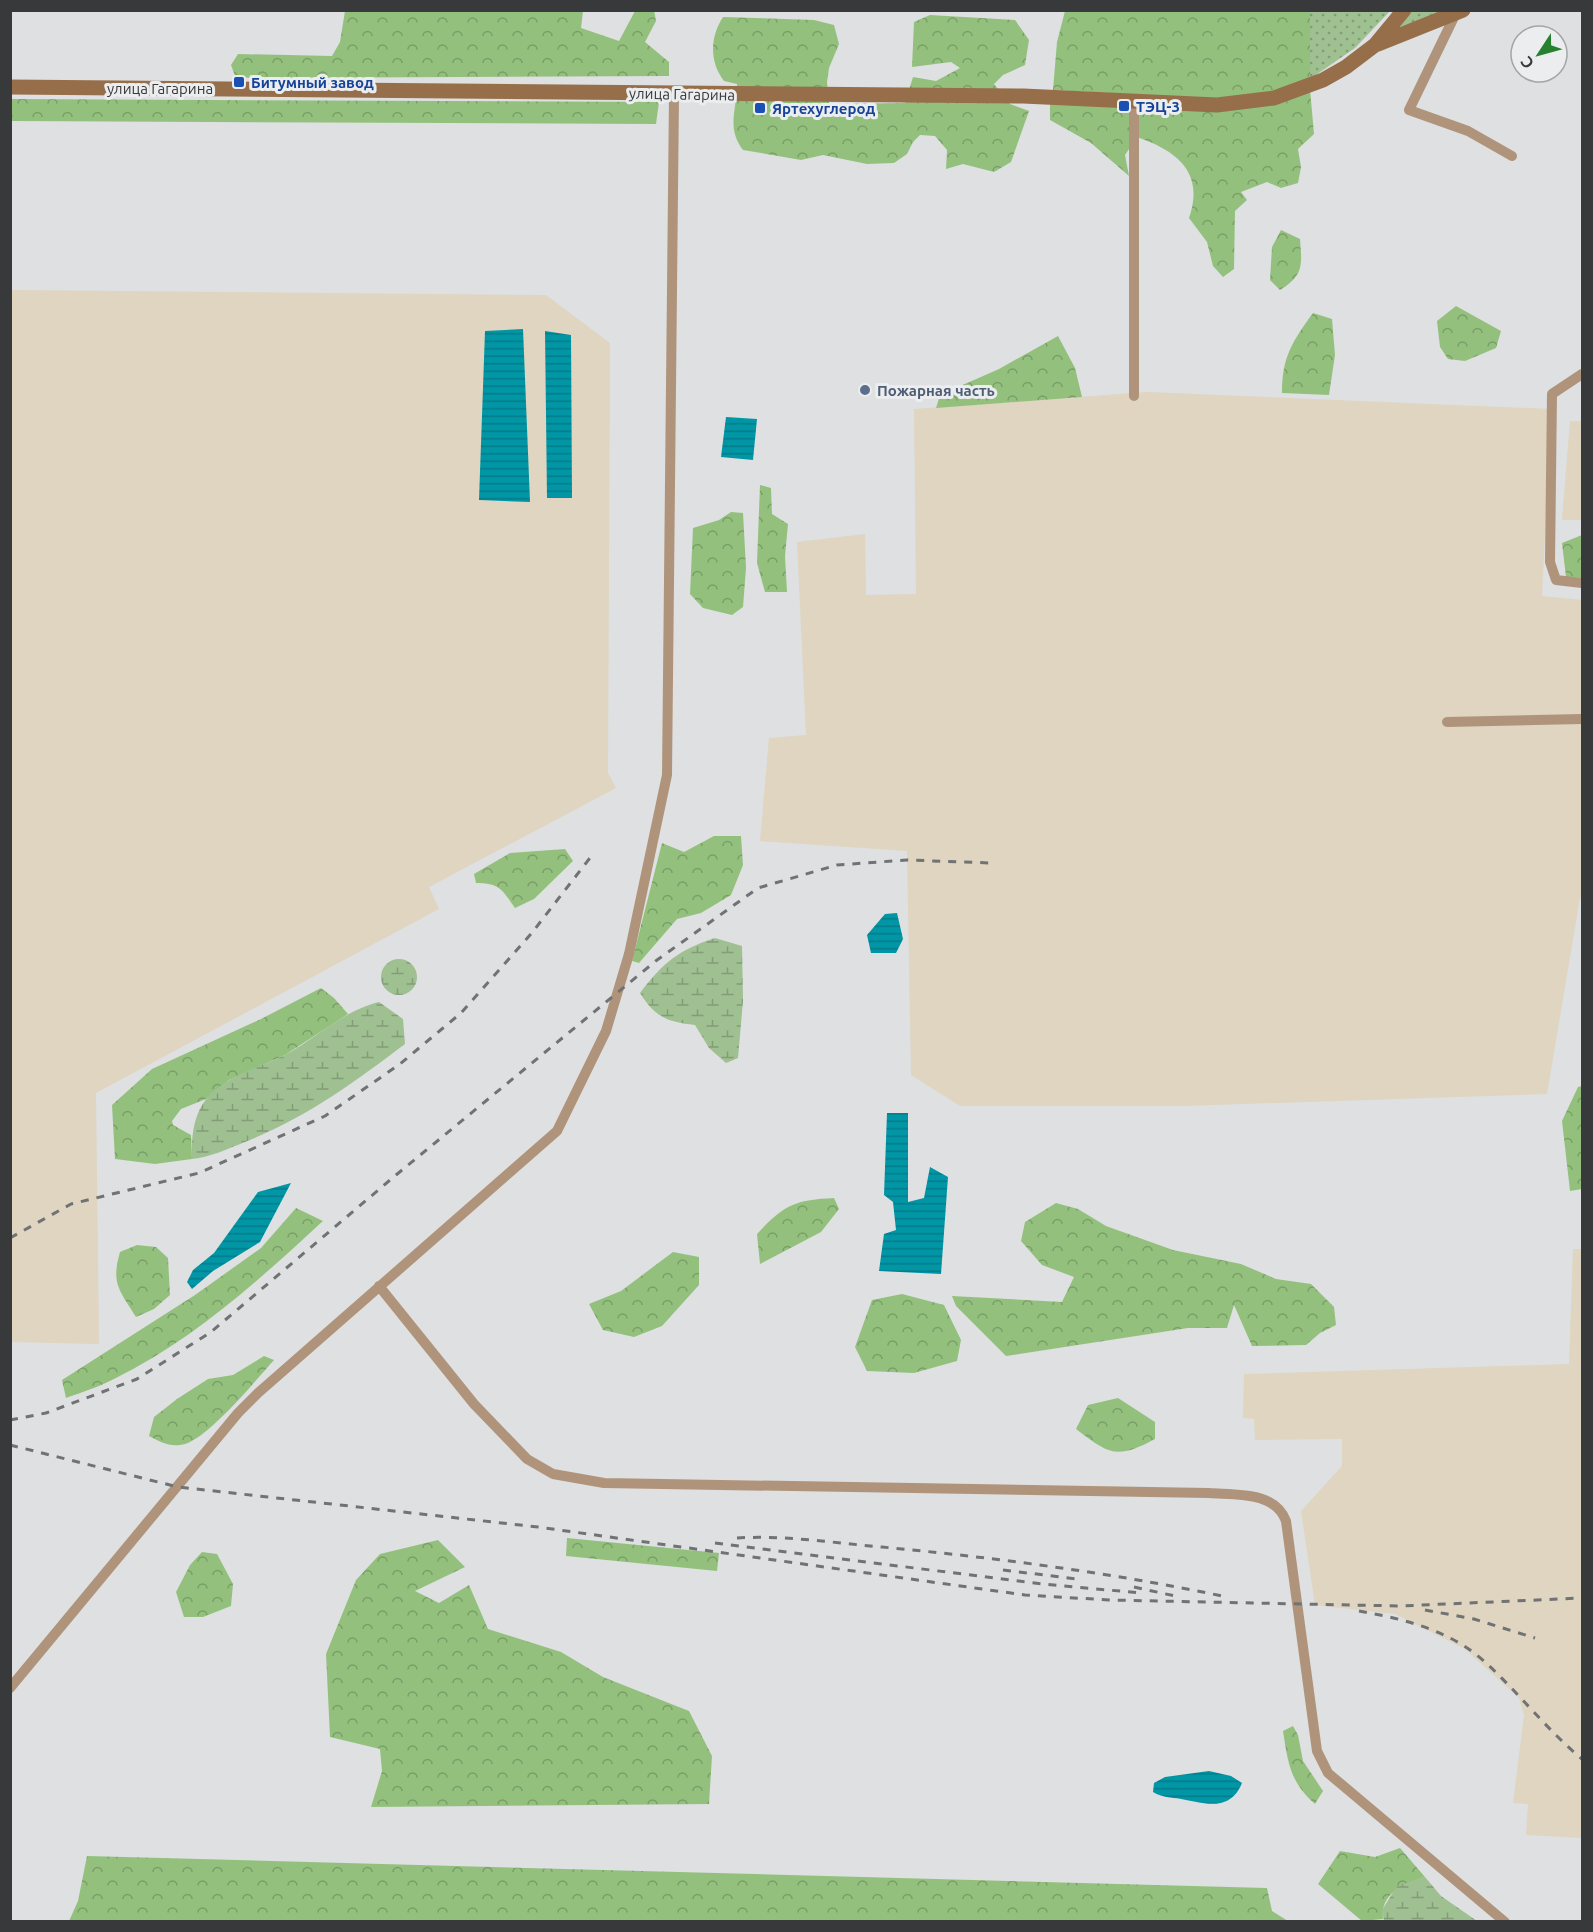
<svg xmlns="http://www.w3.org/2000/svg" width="1593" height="1932" viewBox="0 0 1593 1932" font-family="Ubuntu,sans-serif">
  <defs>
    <pattern id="forest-crowns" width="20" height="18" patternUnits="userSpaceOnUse" patternTransform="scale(1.5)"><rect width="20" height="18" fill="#93c17d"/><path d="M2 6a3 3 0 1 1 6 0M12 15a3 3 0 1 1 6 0" fill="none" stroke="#799e67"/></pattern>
    <pattern id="wetland-marsh" width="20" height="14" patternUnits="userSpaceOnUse" patternTransform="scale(1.5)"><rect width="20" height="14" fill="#9fc090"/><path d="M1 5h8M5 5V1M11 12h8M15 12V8" fill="none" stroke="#839d77"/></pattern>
    <pattern id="park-dots" width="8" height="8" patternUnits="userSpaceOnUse" patternTransform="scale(1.5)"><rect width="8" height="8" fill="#9fc090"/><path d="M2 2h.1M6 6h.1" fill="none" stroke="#839d77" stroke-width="1.8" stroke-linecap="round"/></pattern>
    <pattern id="water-rules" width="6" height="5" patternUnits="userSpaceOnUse" patternTransform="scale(1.5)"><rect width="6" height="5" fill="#0096a6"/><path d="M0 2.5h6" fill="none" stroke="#037b88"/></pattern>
  </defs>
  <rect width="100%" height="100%" fill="#dee0e2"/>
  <path fill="#dfd5c0" d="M 11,290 L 546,295 L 610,343 L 608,773 L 616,788 L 429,887 L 439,909 L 96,1093 L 99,1344 L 11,1342 Z
    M 1148,392 L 1551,409 L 1542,596 L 1582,600 L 1582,898 L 1580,898 L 1547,1094 L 1185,1106 L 960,1106 L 911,1075 L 907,851 L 760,841 L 769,738 L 806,735 L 797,542 L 865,534 L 866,595 L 916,594 L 914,409 Z
    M 1570,421 L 1582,421 L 1582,520 L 1562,520 Z
    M 1573,1249 L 1582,1249 L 1582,1838 L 1526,1835 L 1528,1804 L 1513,1803 L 1524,1715 L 1519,1698 L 1465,1649 L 1395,1614 L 1315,1605 L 1301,1511 L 1342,1466 L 1342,1439 L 1255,1440 L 1254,1419 L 1243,1418 L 1244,1374 L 1569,1364 Z"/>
  <path fill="url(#forest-crowns)" d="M 654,10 L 656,21 L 645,42 L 669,62 L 669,76 L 250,78 L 235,76 L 231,65 L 238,54 L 332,56 L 340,42 L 345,11 L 583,11 L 581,28 L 619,41 L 635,11 Z
    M 1065,11 L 1310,11 L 1310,79 L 1279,90 L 1224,99 L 1053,90 L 1057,42 Z
    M 930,15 L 1015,20 L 1029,40 L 1025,65 L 1003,75 L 994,84 L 1010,104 L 1029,111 L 1011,162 L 994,172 L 963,164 L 946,169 L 947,150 L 935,136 L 920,135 L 913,142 L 907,154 L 894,163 L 867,164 L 823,155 L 801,160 L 743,150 C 726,127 737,111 737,84 L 724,81 C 709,61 710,37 723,17 L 814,20 L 834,25 L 839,44 L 829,68 L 827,82 L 829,104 L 905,103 L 913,77 L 936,81 L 960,68 L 951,62 L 912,67 L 914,22 Z
    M 1310,89 L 1314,134 L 1298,149 L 1301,167 L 1298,183 L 1281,188 L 1267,182 L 1241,192 L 1247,200 L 1235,211 L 1234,269 L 1223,277 L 1213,266 L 1207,242 L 1189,218 C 1205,172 1177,151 1137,137 L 1125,155 L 1129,176 L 1091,143 L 1050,120 L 1050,102 L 1220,112 Z
    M 11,99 L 659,102 L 656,124 L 11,121 Z
    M 1281,230 L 1300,239 C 1302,265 1304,275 1280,290 L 1270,280 L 1272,247 Z
    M 1456,306 L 1501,331 L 1496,348 L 1465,361 L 1448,359 L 1440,347 L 1437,321 Z
    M 1313,313 L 1332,319 L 1335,355 L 1329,395 L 1282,393 C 1282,357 1292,342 1313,313 Z
    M 1058,336 L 1075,368 L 1082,397 L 936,408 L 940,395 L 999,369 Z
    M 760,485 L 771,488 L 772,514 L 788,524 L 785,556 L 787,592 L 765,592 L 757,563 Z
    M 731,512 L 743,513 L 746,568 L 743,607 L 732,615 L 703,608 L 690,594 L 693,528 L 719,520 Z
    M 1582,535 L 1582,578 L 1566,577 L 1562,543 Z
    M 714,836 L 741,836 L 743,865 L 731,895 L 701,913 L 677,919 L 639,963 L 632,961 L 662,843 L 684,852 Z
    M 565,849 L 573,861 L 534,899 L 515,908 C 502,889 499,883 476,883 L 474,874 L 510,853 Z
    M 321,988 L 334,998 L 348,1014 L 285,1055 L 229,1080 L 206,1099 L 181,1109 L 172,1121 L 173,1125 L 191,1135 L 192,1159 L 155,1164 L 115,1159 L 112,1105 L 152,1069 L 259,1020 Z
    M 1582,1086 L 1582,1189 L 1570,1191 L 1562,1121 L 1578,1087 Z
    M 834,1198 L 839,1209 L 821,1232 L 760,1264 L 757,1234 C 784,1205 794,1200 834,1198 Z
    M 1056,1203 L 1078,1209 L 1106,1226 L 1173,1250 L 1241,1264 L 1276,1279 L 1311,1284 L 1334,1307 L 1336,1325 L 1320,1333 L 1306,1345 L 1252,1346 L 1234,1305 L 1227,1328 L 1188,1328 L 1006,1356 L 956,1306 L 952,1296 L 1062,1302 L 1074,1277 L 1042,1265 L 1021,1241 L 1025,1222 Z
    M 296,1208 L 323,1221 C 259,1280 193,1340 114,1379 C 99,1387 82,1392 66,1398 L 62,1380 L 195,1295 L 261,1248 Z
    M 137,1245 L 156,1247 L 168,1258 L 170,1295 L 154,1309 L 136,1317 C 119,1290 111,1283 120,1252 Z
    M 673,1252 L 699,1257 L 699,1285 L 662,1326 L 634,1337 L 603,1330 L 589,1304 L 621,1291 Z
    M 902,1294 L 944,1305 L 961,1340 L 957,1361 L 914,1373 L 867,1371 L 855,1347 L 872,1300 Z
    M 264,1356 L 274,1360 C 256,1380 209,1437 185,1444 C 170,1448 161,1442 149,1436 L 154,1417 L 177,1399 L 208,1379 L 233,1375 Z
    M 1118,1398 L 1155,1422 L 1155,1439 C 1116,1460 1109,1454 1076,1429 L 1088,1405 Z
    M 567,1538 L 719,1553 L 717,1571 L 566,1556 Z
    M 438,1540 L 465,1567 L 415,1591 L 439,1603 L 469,1585 L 488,1629 L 561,1652 L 603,1677 L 689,1711 L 712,1756 L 709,1804 L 371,1807 L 382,1771 L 380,1749 L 330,1737 L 326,1654 L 356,1580 L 380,1554 Z
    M 202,1552 L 217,1554 L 233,1584 L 231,1606 L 203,1617 L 184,1617 L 176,1592 L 190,1565 Z
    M 1293,1726 L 1298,1735 L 1303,1761 L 1323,1791 L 1315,1804 C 1290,1782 1288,1763 1283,1731 Z
    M 1400,1848 L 1425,1877 C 1405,1884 1380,1892 1383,1919 L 1362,1921 L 1318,1884 L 1340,1851 L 1375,1857 Z
    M 87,1856 L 1267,1888 L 1272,1911 L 1288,1921 L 69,1921 L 78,1901 Z"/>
  <path fill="url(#wetland-marsh)" d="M 715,938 L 742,946 L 743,1001 L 738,1058 L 726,1063 L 709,1048 L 695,1025 C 667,1022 655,1017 640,993 C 663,963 678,950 715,938 Z
    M381 977a18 18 0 1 1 36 0a18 18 0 1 1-36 0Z
    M 379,1002 L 403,1019 L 405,1044 C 352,1084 307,1117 245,1142 C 227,1149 211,1157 192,1159 C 191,1139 193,1115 207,1098 C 226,1076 258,1068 283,1056 C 316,1039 342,1011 379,1002 Z
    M 1425,1877 L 1441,1896 L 1477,1921 L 1384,1921 L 1382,1910 L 1397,1886 Z"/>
  <path fill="url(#park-dots)" d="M 1310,11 L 1390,11 L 1355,48 L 1310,79 Z
    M 1412,11 L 1445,11 L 1395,29 Z"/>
  <path fill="url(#water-rules)" d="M 523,329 L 530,502 L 479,500 L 485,331 Z
    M 545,331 L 571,335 L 572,498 L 547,498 Z
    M 726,417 L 757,419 L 753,460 L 721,457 Z
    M 897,913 L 903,939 L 896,953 L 871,953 L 867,935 L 885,914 Z
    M 887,1113 L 908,1113 L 908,1202 L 924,1198 L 930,1167 L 948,1177 L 941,1274 L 879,1271 L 884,1234 L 896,1230 L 893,1202 L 884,1195 Z
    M 291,1183 L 260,1242 L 213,1271 L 192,1289 L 187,1282 L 193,1270 L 214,1253 L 258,1192 Z
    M 1209,1771 L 1231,1776 L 1242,1783 C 1230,1813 1203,1803 1181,1799 C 1170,1797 1163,1798 1153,1792 L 1154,1783 L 1165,1777 Z"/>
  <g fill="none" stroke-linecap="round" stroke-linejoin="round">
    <path stroke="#af947b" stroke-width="10" d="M 1456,13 L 1409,110 L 1468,131 L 1512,156
      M 1582,374 L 1552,394 L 1550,562 L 1556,580 L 1582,583
      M 1134,396 L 1134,102
      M 1447,722 L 1582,719
      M 379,1286 L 474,1404 L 527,1459 L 553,1474 L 604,1483 L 1209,1493 C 1236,1495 1275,1491 1286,1521 L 1317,1751 L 1328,1773 L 1505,1922
      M 10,1688 L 238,1413 L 258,1393 L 557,1131 L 606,1031 L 629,954 L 667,775 L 674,95"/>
    <path stroke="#966f4a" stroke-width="15" d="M 1378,44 L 1463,10
      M 10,87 L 1023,96 L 1217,105 L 1274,98 L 1323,80 L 1346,67 L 1375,45 L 1404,10"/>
    <path stroke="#707273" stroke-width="3" stroke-dasharray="8 8" stroke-linecap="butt" d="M 10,1238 L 71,1204 L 199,1173 L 325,1116 L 400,1064 L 461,1013 L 531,934 L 593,854
      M 10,1420 L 46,1413 L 137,1379 L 211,1332 L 396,1175 L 657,960 L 758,888 L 837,865 L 907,860 L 991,863
      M 10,1445 L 178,1487 L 538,1527 L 1025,1595 L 1109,1600 L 1400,1606 L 1582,1598
      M 737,1538 C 785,1535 834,1543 882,1547 C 998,1558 1113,1573 1227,1597
      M 715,1543 L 1042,1584 L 1141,1593
      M 1003,1570 L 1077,1579
      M 1134,1587 L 1175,1596
      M 1425,1610 L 1474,1619 L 1535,1638
      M 1359,1611 C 1404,1619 1450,1630 1485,1662 C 1519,1693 1547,1730 1582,1759"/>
  </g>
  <g fill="#1a4fb4" stroke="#ebedef" stroke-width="2">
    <rect x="233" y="76" width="12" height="12" rx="3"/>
    <rect x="1118" y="100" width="12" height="12" rx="3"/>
    <rect x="754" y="102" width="12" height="12" rx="3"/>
  </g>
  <circle fill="#5c6f8a" stroke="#ebedef" stroke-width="2" cx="865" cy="390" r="6"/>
  <g text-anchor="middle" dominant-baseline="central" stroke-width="6" stroke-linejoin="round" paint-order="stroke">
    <g font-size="15" font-weight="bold" fill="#164399" stroke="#ebedef" text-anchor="start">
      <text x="251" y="82">Битумный завод</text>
      <text x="1136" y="106">ТЭЦ-3</text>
      <text x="772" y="108">Яртехуглерод</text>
    </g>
    <g font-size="15" fill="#38393a" stroke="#ebedef">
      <text x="160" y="88">улица Гагарина</text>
      <text transform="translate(682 94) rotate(1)">улица Гагарина</text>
    </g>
    <g font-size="15" font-weight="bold" fill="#4e5e75" stroke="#ebedef" text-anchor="start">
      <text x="877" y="390">Пожарная часть</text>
    </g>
  </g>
  <rect width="1593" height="1932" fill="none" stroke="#38393a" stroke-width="24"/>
  <g transform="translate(1539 54) rotate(234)"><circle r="28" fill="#ebedef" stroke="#a3a5a7" stroke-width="1.5"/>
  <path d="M0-4.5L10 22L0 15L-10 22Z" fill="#26802f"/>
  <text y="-9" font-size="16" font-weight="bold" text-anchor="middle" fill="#38393a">С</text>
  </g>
</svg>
